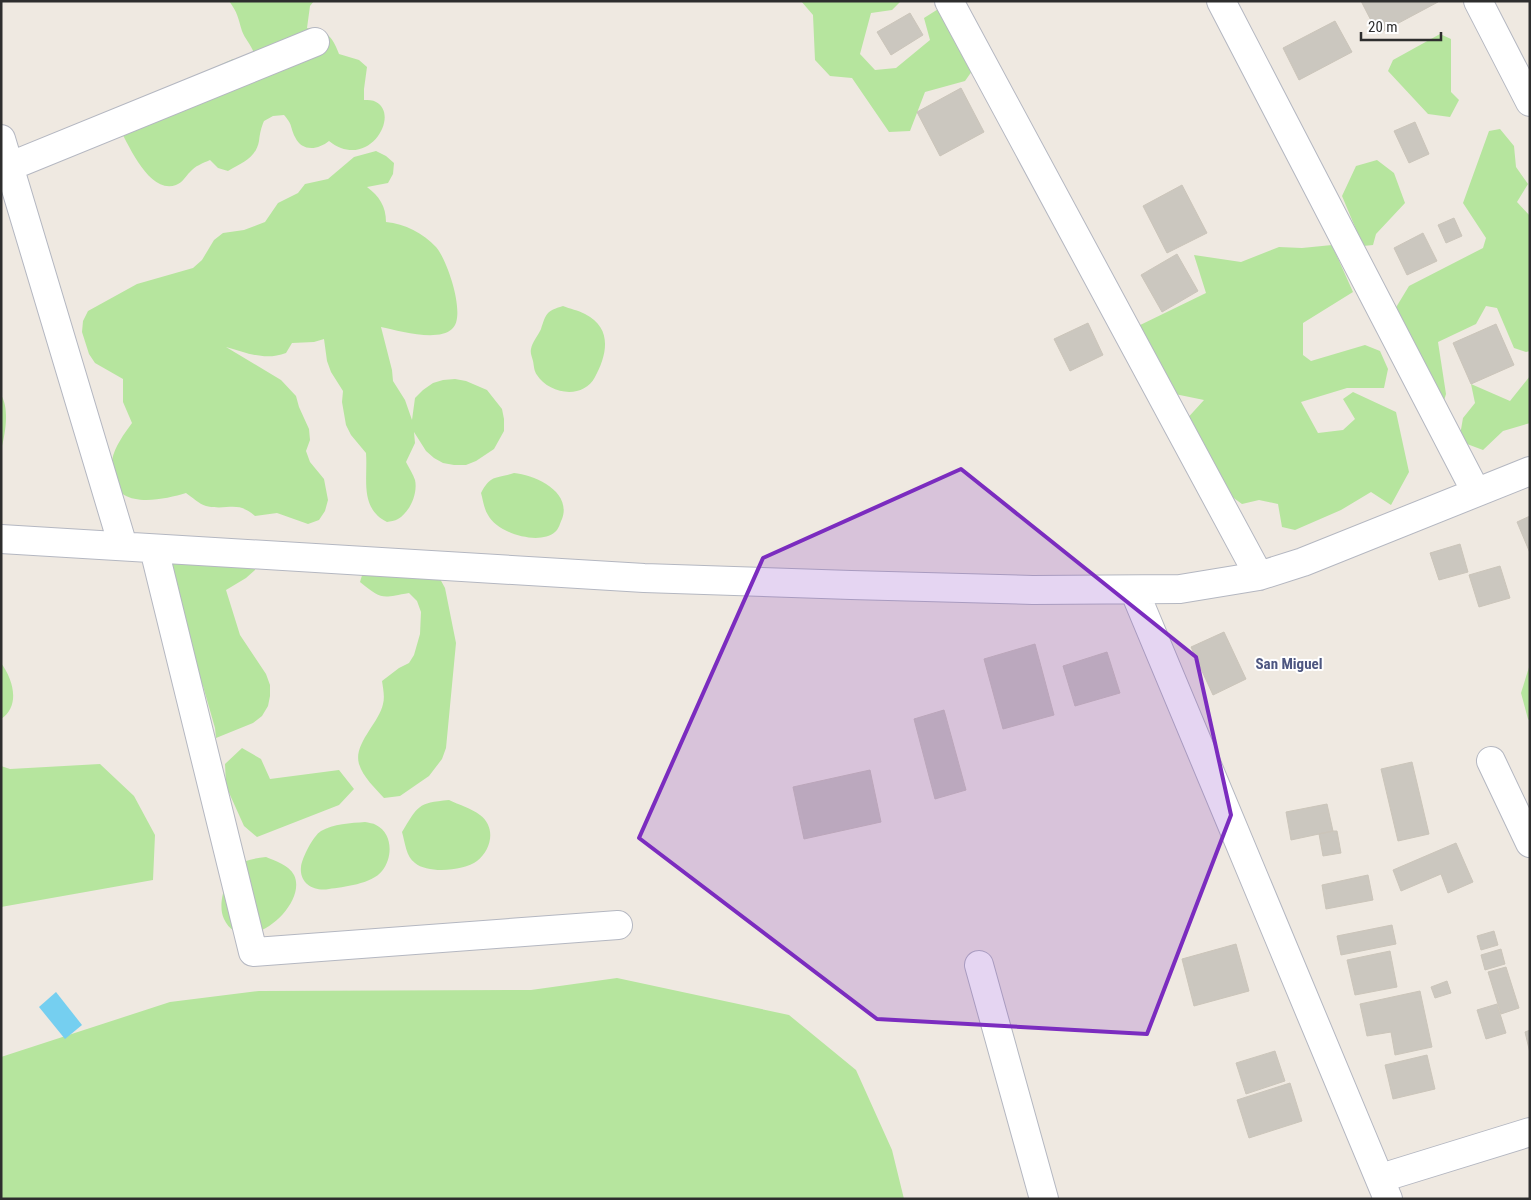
<svg xmlns="http://www.w3.org/2000/svg" width="1531" height="1200" viewBox="0 0 1531 1200" font-family="'Roboto Condensed',sans-serif">
  <rect width="100%" height="100%" fill="#efe9e1"/>
  <path fill="#b6e59e" d="M 229,1 L 314,1 L 310,6 L 307,28 C 326,30 332,35 339,54 L 359,60 L 367,67 L 364,89 L 364,100 C 368,100 373,100 376,102 C 401,115 368,172 329,141 C 318,150 302,152 295,137 C 290,127 293,125 284,115 L 273,116 L 264,121 C 261,128 260,133 259,141 C 256,158 242,163 228,171 L 218,168 L 210,160 C 203,163 195,166 190,172 C 185,177 183,182 176,185 C 149,195 128,143 118,126 L 191,78 L 233,59 L 245,59 L 254,53 C 250,43 245,39 242,31 C 238,18 238,13 229,1 Z
    M 801,1 L 901,1 L 892,10 L 871,13 L 860,54 L 875,70 L 896,68 L 930,40 L 924,18 L 943,6 L 977,64 L 965,81 L 925,92 L 910,131 L 889,132 L 852,78 L 830,76 L 815,60 L 813,15 Z
    M 1440,34 L 1451,39 L 1451,92 L 1459,100 L 1450,117 L 1428,114 L 1388,71 L 1393,60 Z
    M 1500,129 L 1514,146 L 1516,167 L 1528,184 L 1517,202 L 1530,216 L 1530,351 L 1526,352 L 1514,348 L 1497,308 L 1486,306 L 1476,324 L 1438,342 L 1446,394 L 1443,404 L 1392,314 L 1409,286 L 1483,248 L 1486,238 L 1463,203 L 1489,131 Z
    M 376,151 L 386,156 L 394,163 L 393,174 L 388,183 L 367,187 C 379,196 386,206 386,222 C 405,224 423,233 436,247 C 447,259 467,317 452,329 C 438,342 399,331 381,327 L 392,370 L 393,381 L 405,400 L 412,420 L 415,398 L 423,390 L 433,383 L 443,380 L 455,379 L 466,381 L 487,390 L 502,409 L 504,419 L 504,431 L 494,449 L 476,461 L 466,465 L 454,465 L 443,463 L 434,458 L 426,451 L 414,432 L 415,443 L 406,462 C 409,468 413,474 415,480 C 418,493 410,512 398,519 C 395,521 390,521 387,522 C 359,508 368,479 366,453 L 351,435 L 346,425 L 342,402 L 343,391 L 331,372 L 327,361 L 324,339 L 314,342 L 292,343 L 286,353 C 265,361 247,353 226,347 L 281,380 L 296,396 L 299,407 L 309,429 L 310,440 L 306,451 L 310,462 L 324,479 L 328,500 L 325,511 L 319,520 L 308,524 L 277,513 L 255,516 C 237,500 228,511 206,506 C 199,504 192,497 186,493 C 163,500 117,510 113,476 C 112,471 110,465 112,460 C 115,446 124,434 132,423 L 123,402 L 123,379 L 95,363 L 89,354 L 82,332 L 83,321 L 88,311 L 137,284 L 193,268 L 202,260 L 214,240 L 223,233 L 244,230 L 265,222 L 278,203 L 298,193 L 305,184 L 328,179 L 354,157 Z
    M 1377,160 L 1394,173 L 1405,203 L 1376,234 L 1373,245 L 1363,246 L 1342,196 L 1356,166 Z
    M 1332,245 L 1353,292 L 1303,323 L 1303,355 L 1311,361 L 1365,345 L 1380,351 L 1388,369 L 1384,388 L 1347,388 L 1301,402 L 1318,433 L 1343,430 L 1355,419 L 1343,399 L 1353,392 L 1396,412 L 1409,472 L 1391,505 L 1371,492 L 1341,510 L 1295,530 L 1282,527 L 1278,504 L 1259,500 L 1242,504 L 1224,491 L 1184,422 L 1204,400 L 1170,393 L 1134,328 L 1206,293 L 1194,255 L 1241,262 L 1279,247 L 1302,248 Z
    M 563,306 C 570,309 578,310 585,314 C 613,328 607,355 595,377 C 583,400 549,394 537,375 C 534,371 534,366 533,361 C 532,357 530,353 531,349 C 532,342 538,336 541,329 C 546,314 546,311 563,306 Z
    M 1530,376 L 1530,423 L 1503,431 L 1483,450 L 1459,441 L 1463,418 L 1475,403 L 1471,384 L 1510,401 Z
    M 1,395 C 10,409 5,435 1,450 Z
    M 514,473 C 536,475 572,492 562,519 C 560,523 559,529 555,532 C 539,546 497,533 488,515 C 484,509 483,500 481,493 C 491,474 496,479 514,473 Z
    M 168,550 L 256,558 L 255,570 L 246,578 L 226,590 L 240,635 L 266,674 L 270,685 L 270,696 L 268,706 L 262,716 L 253,723 L 216,738 L 215,728 L 203,686 L 192,667 Z
    M 363,572 L 439,577 L 445,588 L 456,643 L 446,748 L 442,759 L 429,776 L 400,796 L 384,798 C 375,788 363,777 359,764 C 353,744 379,723 383,704 C 385,697 383,688 382,681 L 399,668 L 409,663 L 414,655 L 420,634 L 421,612 L 417,601 L 409,593 C 381,598 382,600 360,582 Z
    M 1,663 C 13,679 21,706 1,719 Z
    M 1530,664 L 1530,721 L 1528,719 L 1521,693 Z
    M 242,748 L 261,759 L 270,779 L 339,770 L 354,789 L 339,805 L 257,837 L 244,826 L 226,786 L 225,764 Z
    M 100,764 L 134,796 L 155,835 L 153,880 L 1,907 L 1,766 L 10,769 Z
    M 449,800 C 459,805 471,808 480,815 C 496,827 492,849 477,861 C 464,871 428,874 415,863 C 406,857 405,842 402,832 C 418,806 417,803 449,800 Z
    M 365,822 C 369,823 373,823 376,825 C 393,833 393,858 382,871 C 372,884 343,887 329,889 C 315,892 299,884 301,867 C 302,858 313,836 321,831 C 333,824 351,823 365,822 Z
    M 266,857 C 275,861 289,865 294,875 C 309,905 244,961 224,919 C 216,903 228,870 243,862 C 250,859 258,858 266,857 Z
    M 617,978 L 789,1015 L 856,1070 L 892,1150 L 904,1199 L 1,1199 L 1,1057 L 170,1002 L 259,991 L 531,990 Z"/>
  <path fill="#75cff0" d="M 56,992 L 82,1025 L 65,1039 L 39,1007 Z"/>
  <path fill="#cbc7bf" stroke="#cbc5ba" d="M 1361,1 L 1437,1 L 1438,2 L 1378,34 Z
    M 910,13 L 923,35 L 891,55 L 877,32 Z
    M 1335,21 L 1352,52 L 1299,80 L 1283,48 Z
    M 961,88 L 984,132 L 940,156 L 917,112 Z
    M 1415,122 L 1429,154 L 1409,163 L 1394,131 Z
    M 1182,185 L 1207,233 L 1167,253 L 1143,206 Z
    M 1454,218 L 1462,236 L 1446,243 L 1438,225 Z
    M 1423,233 L 1437,261 L 1407,275 L 1394,248 Z
    M 1177,254 L 1198,291 L 1162,312 L 1141,275 Z
    M 1088,323 L 1103,355 L 1070,371 L 1054,339 Z
    M 1496,324 L 1514,365 L 1471,384 L 1453,343 Z
    M 1530,516 L 1530,553 L 1517,522 Z
    M 1460,544 L 1468,572 L 1439,580 L 1430,553 Z
    M 1500,566 L 1510,598 L 1479,607 L 1469,575 Z
    M 1224,632 L 1246,679 L 1213,695 L 1191,647 Z
    M 1035,644 L 1054,715 L 1003,729 L 984,659 Z
    M 1107,652 L 1120,693 L 1075,706 L 1063,666 Z
    M 944,710 L 966,790 L 935,799 L 914,719 Z
    M 1412,762 L 1429,834 L 1398,841 L 1381,769 Z
    M 870,770 L 881,822 L 804,839 L 793,787 Z
    M 1327,804 L 1333,831 L 1291,840 L 1286,812 Z
    M 1333,831 L 1337,831 L 1341,853 L 1323,856 L 1319,834 Z
    M 1456,843 L 1473,882 L 1448,893 L 1441,874 L 1401,891 L 1393,870 Z
    M 1368,875 L 1373,900 L 1326,909 L 1322,885 Z
    M 1392,925 L 1396,944 L 1341,955 L 1337,936 Z
    M 1494,931 L 1498,945 L 1481,950 L 1477,936 Z
    M 1236,944 L 1249,991 L 1194,1006 L 1182,959 Z
    M 1501,949 L 1505,964 L 1485,970 L 1481,955 Z
    M 1390,951 L 1397,987 L 1355,995 L 1347,960 Z
    M 1506,967 L 1519,1008 L 1501,1014 L 1488,972 Z
    M 1447,981 L 1451,993 L 1435,998 L 1431,987 Z
    M 1420,991 L 1432,1047 L 1395,1055 L 1391,1032 L 1367,1036 L 1360,1004 Z
    M 1497,1004 L 1506,1033 L 1486,1039 L 1477,1010 Z
    M 1530,1030 L 1530,1053 L 1525,1032 Z
    M 1275,1051 L 1285,1081 L 1246,1094 L 1236,1063 Z
    M 1427,1055 L 1435,1089 L 1393,1099 L 1385,1065 Z
    M 1290,1083 L 1302,1121 L 1249,1138 L 1237,1100 Z"/>
  <g fill="none" stroke-linecap="round" stroke-linejoin="round">
    <defs>
      <path id="minor" d="M 949,1 L 1259,576
        M 1221,1 L 1476,492
        M 1478,1 L 1530,102
        M 1,139 L 123,546
        M 1,170 L 315,42
        M 1,539 L 644,578 L 851,585 L 1033,590 L 1180,589 L 1259,576 L 1303,562 L 1530,471
        M 154,549 L 253,952 L 618,925
        M 1134,590 L 1388,1199
        M 1491,761 L 1530,843
        M 979,965 L 1044,1199
        M 1381,1178 L 1530,1132"/>
    </defs>
    <use href="#minor" stroke="#b4b7c1" stroke-width="30"/>
    <use href="#minor" stroke="#fff" stroke-width="28"/>
  </g>
  <path fill="#7b2cbf" fill-opacity="0.2" stroke="#7b2cbf" stroke-width="4" stroke-linejoin="round" d="M 961,469 L 1196,657 L 1231,815 L 1147,1034 L 877,1019 L 639,838 L 763,558 Z"/>
  <g text-anchor="middle" dominant-baseline="central" stroke-width="4" stroke-linejoin="round" paint-order="stroke">
    <g font-size="15" font-weight="bold" fill="#4d5680" stroke="#fff">
      <text x="1289" y="664">San Miguel</text>
    </g>
  </g>
  <rect width="1531" height="1200" fill="none" stroke="#2e2e2e" stroke-width="5"/>
  <path d="M1361 32v8h80v-8" fill="none" stroke="#2e2e2e" stroke-width="2.5"/>
  <text x="1368" y="32" font-size="15" fill="#2e2e2e" stroke="#ffffff" stroke-width="4" paint-order="stroke">20 m</text>
</svg>
